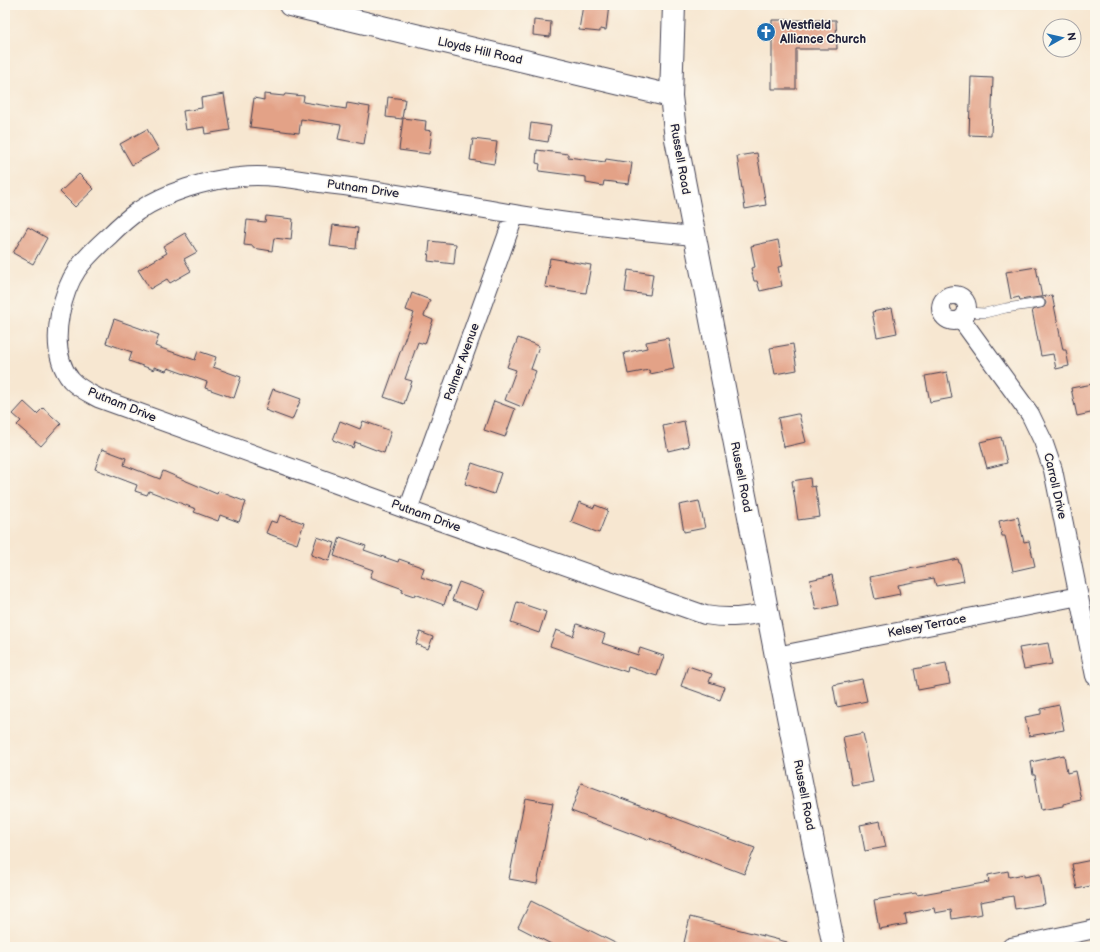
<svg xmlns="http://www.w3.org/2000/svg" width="1100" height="952" viewBox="0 0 1100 952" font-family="'Balsamiq Sans',sans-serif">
  <rect width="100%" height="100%" fill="#fbf7ec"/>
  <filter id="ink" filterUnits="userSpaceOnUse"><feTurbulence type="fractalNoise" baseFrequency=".025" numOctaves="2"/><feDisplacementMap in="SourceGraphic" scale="8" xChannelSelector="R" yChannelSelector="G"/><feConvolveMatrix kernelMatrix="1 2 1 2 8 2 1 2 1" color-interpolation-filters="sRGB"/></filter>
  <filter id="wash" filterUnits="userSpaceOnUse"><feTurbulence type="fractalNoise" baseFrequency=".012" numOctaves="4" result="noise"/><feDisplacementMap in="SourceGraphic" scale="16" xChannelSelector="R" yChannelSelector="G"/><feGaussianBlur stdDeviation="0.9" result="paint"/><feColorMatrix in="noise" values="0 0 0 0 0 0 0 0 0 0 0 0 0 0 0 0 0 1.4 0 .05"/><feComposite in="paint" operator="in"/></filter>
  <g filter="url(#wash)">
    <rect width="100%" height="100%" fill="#f7e7d1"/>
    <g id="blocks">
      <path fill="#e3a287" d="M 583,5 L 609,5 L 606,30 L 600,29 L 600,32 L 579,30 Z
        M 534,20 L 551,22 L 550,37 L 533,35 Z
        M 772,20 L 836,20 L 837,49 L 796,49 L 796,89 L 772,89 Z
        M 971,77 L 993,78 L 991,136 L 969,135 Z
        M 224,94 L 230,130 L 205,134 L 204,127 L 186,130 L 183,111 L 202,108 L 201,98 Z
        M 264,94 L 284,96 L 285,94 L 304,96 L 303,102 L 346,109 L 347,103 L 370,107 L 364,144 L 338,139 L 341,125 L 301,119 L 299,133 L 250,127 L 254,98 L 264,100 Z
        M 388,97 L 405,99 L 402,119 L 386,117 Z
        M 403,118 L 426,121 L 425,130 L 432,131 L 429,154 L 399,150 Z
        M 531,123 L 551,126 L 548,142 L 529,139 Z
        M 147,129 L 159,150 L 132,165 L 120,144 Z
        M 473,139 L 497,142 L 494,164 L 470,160 Z
        M 537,150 L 568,154 L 568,157 L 605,162 L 606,159 L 632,163 L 629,184 L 604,181 L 603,186 L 586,183 L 586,177 L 539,171 L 540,164 L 536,163 Z
        M 757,153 L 766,205 L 745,209 L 737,156 Z
        M 79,174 L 94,189 L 75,207 L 60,192 Z
        M 266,216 L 293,219 L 291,240 L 274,238 L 272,251 L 253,248 L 253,246 L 244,245 L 247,220 L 265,222 Z
        M 333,225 L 358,228 L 356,249 L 330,246 Z
        M 28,227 L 47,238 L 33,264 L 13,253 Z
        M 185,233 L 197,252 L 184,259 L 191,271 L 170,283 L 167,279 L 150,289 L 138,270 L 167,253 L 163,246 Z
        M 778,240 L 783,266 L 778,267 L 782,286 L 760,291 L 757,281 L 754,281 L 751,268 L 755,267 L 751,246 Z
        M 430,241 L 456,244 L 454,264 L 428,261 Z
        M 550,258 L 591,265 L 586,293 L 545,287 Z
        M 1036,267 L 1042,297 L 1052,295 L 1063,350 L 1066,350 L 1069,366 L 1056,369 L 1053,354 L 1041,356 L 1032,310 L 1044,307 L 1046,303 L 1044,299 L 1040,297 L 1020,300 L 1019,297 L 1011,299 L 1006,272 Z
        M 628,270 L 653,274 L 650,295 L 625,292 Z
        M 412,293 L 430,300 L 424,316 L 433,320 L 425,344 L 418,342 L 405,379 L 412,381 L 404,404 L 384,397 L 414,313 L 406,310 Z
        M 892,308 L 897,333 L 877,337 L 872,312 Z
        M 114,319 L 159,335 L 155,346 L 195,360 L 198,351 L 216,357 L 213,367 L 241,377 L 234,398 L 205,388 L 207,382 L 168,368 L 166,371 L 154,367 L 154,370 L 129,361 L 132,352 L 106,343 Z
        M 518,338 L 539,346 L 531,369 L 536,371 L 522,407 L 505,400 L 516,370 L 507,367 Z
        M 668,338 L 674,369 L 650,374 L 649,370 L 628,374 L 624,353 L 647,348 L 646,342 Z
        M 793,344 L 797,370 L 775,374 L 770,348 Z
        M 947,372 L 952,398 L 930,402 L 925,376 Z
        M 1093,384 L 1095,395 L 1095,412 L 1077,416 L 1071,388 Z
        M 273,389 L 301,399 L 292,420 L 265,410 Z
        M 494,401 L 515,409 L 505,437 L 484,430 Z
        M 24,402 L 37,414 L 43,408 L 61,424 L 41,446 L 17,425 L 21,421 L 13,414 Z
        M 797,414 L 799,414 L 806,442 L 784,447 L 778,418 Z
        M 340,421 L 360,429 L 363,421 L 391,431 L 384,453 L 355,442 L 353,448 L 333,440 Z
        M 684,421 L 689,446 L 668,451 L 663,426 Z
        M 1001,437 L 1007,463 L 987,468 L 980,442 Z
        M 102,449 L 126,458 L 124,465 L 160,479 L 163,471 L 217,494 L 218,491 L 246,502 L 239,522 L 220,515 L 218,521 L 194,512 L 196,509 L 149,491 L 147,495 L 135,491 L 137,485 L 95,469 Z
        M 472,463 L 501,473 L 494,494 L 465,484 Z
        M 810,478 L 811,487 L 815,486 L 820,517 L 798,520 L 792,481 Z
        M 699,501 L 705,528 L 684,532 L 679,505 Z
        M 579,502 L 594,508 L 595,505 L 608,510 L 599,533 L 571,522 Z
        M 280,515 L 304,523 L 297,544 L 266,533 L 271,521 L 277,523 Z
        M 1018,517 L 1024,542 L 1029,541 L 1035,566 L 1013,571 L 1005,536 L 1002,536 L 999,521 Z
        M 317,537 L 335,543 L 329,561 L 311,555 Z
        M 340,537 L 366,546 L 364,550 L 398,562 L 399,559 L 424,568 L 421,577 L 450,587 L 444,605 L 415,594 L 414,596 L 402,592 L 403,589 L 370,577 L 373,570 L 334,556 Z
        M 958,559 L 959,563 L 960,563 L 964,581 L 936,586 L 934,578 L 898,585 L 900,594 L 875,599 L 870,577 Z
        M 832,575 L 838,605 L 816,610 L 810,580 Z
        M 459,582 L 484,591 L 477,609 L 452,600 Z
        M 517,602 L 546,612 L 539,633 L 511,623 Z
        M 577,624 L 605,634 L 602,643 L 638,655 L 640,648 L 664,656 L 657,676 L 628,667 L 627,672 L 550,646 L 556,630 L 573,636 Z
        M 420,632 L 433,637 L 428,649 L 416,644 Z
        M 1048,643 L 1052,664 L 1024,669 L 1019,648 Z
        M 946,663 L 950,684 L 918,690 L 914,669 Z
        M 688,666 L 712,674 L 709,682 L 725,687 L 720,700 L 681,686 Z
        M 862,679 L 867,701 L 837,707 L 833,685 Z
        M 1059,705 L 1064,730 L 1029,736 L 1025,717 L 1041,714 L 1041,709 Z
        M 863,733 L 873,782 L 852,786 L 843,737 Z
        M 1064,755 L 1067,773 L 1075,771 L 1081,800 L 1063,804 L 1063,806 L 1041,810 L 1035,775 L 1033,775 L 1031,762 Z
        M 581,783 L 755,848 L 744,874 L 649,838 L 648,840 L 571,811 Z
        M 525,798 L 553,803 L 537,884 L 509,879 Z
        M 880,821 L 886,847 L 865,851 L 860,825 Z
        M 1092,860 L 1095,875 L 1095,885 L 1077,889 L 1072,864 Z
        M 1008,871 L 1009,877 L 1024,874 L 1024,877 L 1040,874 L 1045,904 L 1015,909 L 1013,896 L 980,902 L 982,914 L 952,919 L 951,910 L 935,913 L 934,908 L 905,914 L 907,924 L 879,929 L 874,900 L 916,893 L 917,895 L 989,882 L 988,875 Z
        M 531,901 L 623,947 L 557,947 L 518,927 Z
        M 690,917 L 787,942 L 787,947 L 683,947 Z"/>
    </g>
  </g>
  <g filter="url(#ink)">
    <use href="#blocks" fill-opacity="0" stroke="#424052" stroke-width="1"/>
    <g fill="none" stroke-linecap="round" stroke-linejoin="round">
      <defs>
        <path id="lane" d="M 966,312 L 985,313 L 1006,308 L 1040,303"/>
        <path id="street" d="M 694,236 C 630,230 566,223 503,212 C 442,202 381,190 320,183 C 294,179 266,174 240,177 C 205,180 167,192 138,211 C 128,218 119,226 110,235 C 81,261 68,275 60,314 C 56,336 56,362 71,380 C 78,388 89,393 98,398 L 408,510 L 705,615 C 729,619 745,617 768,612
          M941 308a13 13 0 1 1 26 0a13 13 0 1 1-26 0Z
          M 961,319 L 1030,414 L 1043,441 L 1053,470 L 1095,676
          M 408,510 L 515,214
          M 776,656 L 1079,596
          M 1011,947 L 1095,929"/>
        <path id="secondary" d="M 290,5 L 671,96"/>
        <path id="primary" d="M 674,5 L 671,96 L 676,139 L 776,656 L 834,947"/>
      </defs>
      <use href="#lane" stroke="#424052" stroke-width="10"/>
      <use href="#street" stroke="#424052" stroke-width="20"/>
      <use href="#secondary" stroke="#424052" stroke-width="24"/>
      <use href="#primary" stroke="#424052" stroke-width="24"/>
      <use href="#lane" stroke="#fff" stroke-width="9"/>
      <use href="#street" stroke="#fff" stroke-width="18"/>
      <use href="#secondary" stroke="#fff" stroke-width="22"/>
      <use href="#primary" stroke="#fff" stroke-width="22"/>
    </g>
  </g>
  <defs>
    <symbol id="church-disc" viewBox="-11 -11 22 22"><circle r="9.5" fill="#1f6fb2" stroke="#fbf7ec"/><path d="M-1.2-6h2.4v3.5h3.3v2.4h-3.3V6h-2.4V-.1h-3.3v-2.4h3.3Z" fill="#fff"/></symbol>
  </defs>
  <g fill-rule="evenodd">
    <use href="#church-disc" x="755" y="21" width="22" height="22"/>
  </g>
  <g text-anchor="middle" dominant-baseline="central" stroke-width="3" stroke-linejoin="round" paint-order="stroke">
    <g font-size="12" font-weight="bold" fill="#22223b" stroke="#fbf7ec" text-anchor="start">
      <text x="780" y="25">Westfield<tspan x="780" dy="14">Alliance Church</tspan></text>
    </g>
    <g font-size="12" fill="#22223b" stroke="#fbf7ec">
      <text transform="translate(480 51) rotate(13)">Lloyds Hill Road</text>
      <text transform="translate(680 159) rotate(80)">Russell Road</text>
      <text transform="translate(363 189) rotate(8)">Putnam Drive</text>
      <text transform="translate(462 362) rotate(-70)">Palmer Avenue</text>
      <text transform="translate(122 405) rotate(22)">Putnam Drive</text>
      <text transform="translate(741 477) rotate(79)">Russell Road</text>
      <text transform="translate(1055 486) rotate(77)">Carroll Drive</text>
      <text transform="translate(426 516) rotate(20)">Putnam Drive</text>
      <text transform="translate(927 626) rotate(-11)">Kelsey Terrace</text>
      <text transform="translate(804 795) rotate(79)">Russell Road</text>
    </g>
  </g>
  <rect width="1100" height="952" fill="none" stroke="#fbf7ec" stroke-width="20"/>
  <g transform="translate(1062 38) rotate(82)"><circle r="19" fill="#fbf7ec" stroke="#a4a2a5"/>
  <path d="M0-3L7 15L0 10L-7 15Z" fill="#1f6fb2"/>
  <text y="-6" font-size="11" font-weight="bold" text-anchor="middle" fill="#22223b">N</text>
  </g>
</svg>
